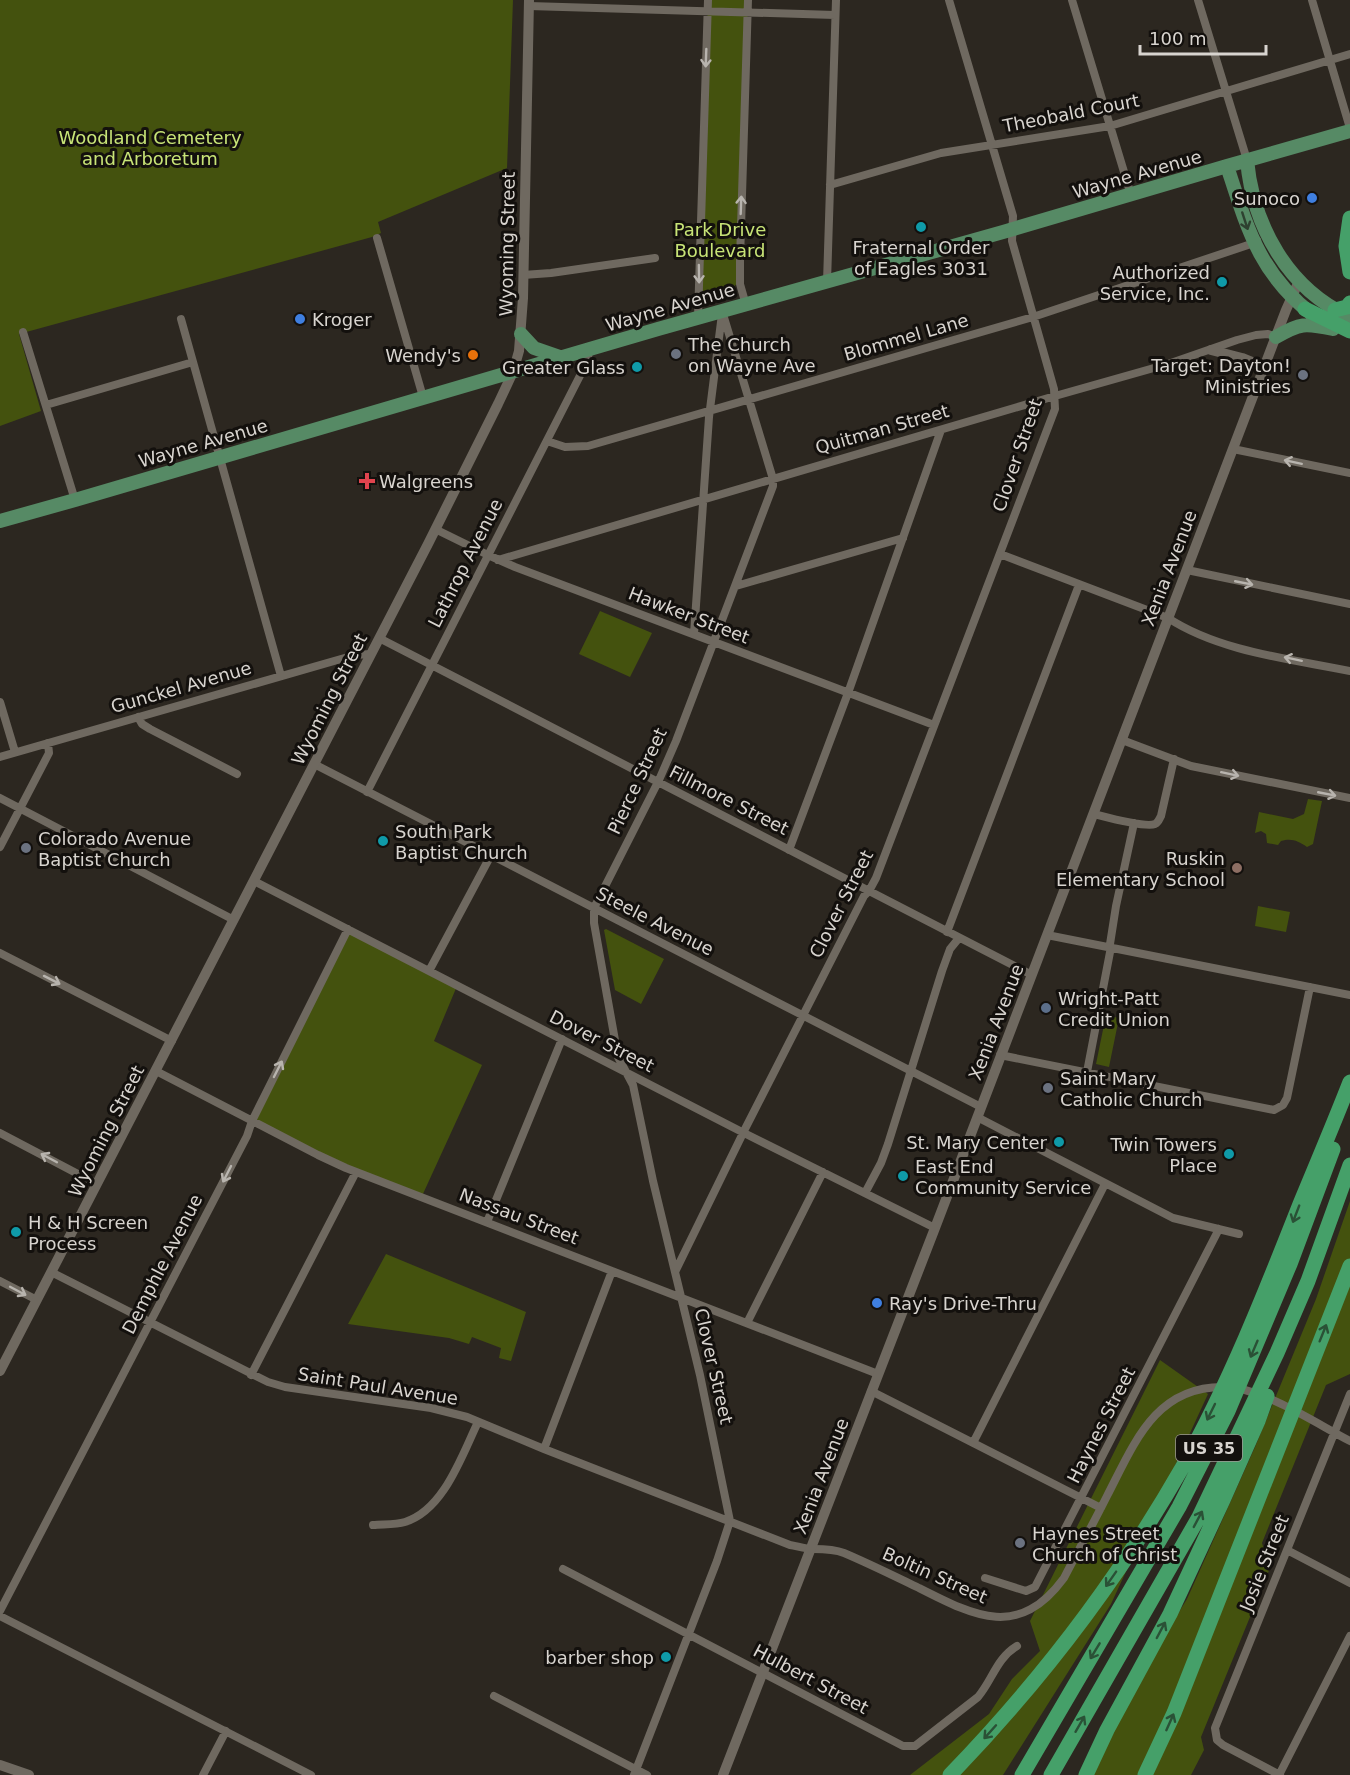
<svg xmlns="http://www.w3.org/2000/svg" width="1350" height="1775" viewBox="0 0 1350 1775" font-family="'DejaVu Sans',sans-serif">
  <rect width="100%" height="100%" fill="#2c2720"/>
  <path fill="#44520e" d="M 0,0 L 513,0 L 507,168 L 378,222 L 381,233 L 372,237 L 19,334 L 41,411 L 0,426 Z
    M 708,0 L 748,0 L 740,284 L 735,285 L 736,293 L 733,295 L 704,302 L 704,294 L 699,290 Z
    M 600,611 L 652,633 L 630,677 L 579,654 Z
    M 1308,799 L 1322,801 L 1313,844 L 1307,847 C 1298,841 1292,838 1281,841 L 1278,845 L 1267,843 L 1266,834 L 1261,831 L 1255,833 L 1259,812 L 1293,819 L 1304,814 Z
    M 1258,906 L 1290,912 L 1286,932 L 1255,926 Z
    M 348,929 L 457,986 L 434,1041 L 482,1065 L 422,1196 L 385,1182 L 252,1121 Z
    M 606,929 L 664,959 L 641,1004 L 615,990 L 604,930 Z
    M 1106,1015 L 1119,1018 L 1109,1067 L 1096,1064 Z
    M 1350,1201 L 1350,1374 L 1326,1385 L 1262,1543 L 1270,1568 L 1201,1737 L 1204,1750 L 1191,1775 L 1078,1775 L 1187,1599 L 1255,1447 L 1316,1299 Z
    M 386,1254 L 526,1312 L 511,1361 L 499,1358 L 501,1348 L 472,1337 L 469,1344 L 449,1338 L 348,1324 Z
    M 1160,1360 L 1208,1394 L 1111,1604 L 1003,1775 L 910,1775 L 989,1714 L 1012,1679 L 1040,1651 L 1030,1621 Z"/>
  <g fill="none" stroke-linecap="round" stroke-linejoin="round">
    <path stroke="#6f6960" stroke-width="8" d="M 1072,0 L 1131,195
      M 1198,0 L 1247,160
      M 1312,0 L 1350,128
      M 529,6 L 835,15
      M 830,185 L 941,153 L 1110,126 L 1350,54
      M 377,238 L 423,397
      M 523,275 L 551,273 L 655,258
      M 827,282 L 836,0
      M 746,305 L 740,284 L 740,260 L 748,0
      M 698,317 L 708,0
      M 181,319 L 281,676
      M 23,332 L 75,500
      M 46,405 L 193,362
      M 547,441 L 565,447 L 588,446 L 1033,317 L 1254,243 L 1257,240
      M 1233,449 L 1350,473
      M 435,529 L 488,555 L 515,567 L 934,725
      M 1000,554 L 1168,618 C 1220,652 1291,659 1350,671
      M 498,560 L 1055,396 L 1168,364 L 1237,340 L 1256,335 L 1268,334 L 1276,337
      M 1187,570 L 1350,604
      M 736,586 L 903,538
      M 694,634 L 709,417 L 722,314
      M 379,638 L 1032,975
      M 0,702 L 15,752
      M 138,717 L 142,724 L 150,729 L 237,774
      M 1122,740 L 1191,766 L 1350,798
      M 0,757 L 355,655 L 371,654
      M 314,764 L 981,1107
      M 367,792 L 586,364 L 589,353 L 585,350
      M 0,798 L 234,920
      M 1094,814 C 1106,817 1145,828 1155,824 C 1159,822 1159,819 1161,816 L 1174,759
      M 0,847 L 49,753 L 48,743
      M 789,850 L 848,693 L 941,430
      M 254,881 L 744,1133 L 935,1228
      M 947,932 L 1079,585
      M 1047,935 L 1350,995
      M 0,953 L 172,1041
      M 429,971 L 491,855
      M 1000,1055 L 1274,1110 L 1283,1105 L 1287,1098 L 1310,987
      M 156,1071 L 318,1155 L 346,1168 L 878,1374
      M 1087,1072 L 1111,947 L 1110,944 L 1116,906 L 1134,823
      M 977,1117 L 1173,1218 L 1239,1234
      M 0,1133 L 97,1184
      M 865,1193 L 881,1163 L 888,1144 L 942,971 L 950,949 L 959,938
      M 487,1222 L 562,1039
      M 51,1272 L 268,1382 L 285,1387 L 431,1408 L 467,1417 L 544,1449 L 790,1545 C 797,1546 805,1549 813,1549 C 823,1549 834,1549 844,1553 C 870,1564 894,1576 919,1588 C 976,1617 1019,1639 1064,1578 C 1078,1551 1093,1524 1107,1496 C 1134,1444 1155,1386 1224,1387
      M 675,1272 L 653,1181 L 633,1085 L 618,1057 L 594,923 L 594,908 L 659,780 L 676,741 L 773,486 L 773,479 L 722,311
      M 0,1281 L 37,1300
      M 747,1323 L 823,1172
      M 251,1375 L 356,1172
      M 1237,1388 C 1277,1397 1314,1422 1350,1441
      M 871,1391 L 1101,1508
      M 973,1443 L 1105,1184
      M 544,1449 L 612,1271
      M 373,1525 C 383,1524 395,1525 405,1522 C 444,1510 462,1455 478,1422
      M 1287,1550 L 1350,1583
      M 563,1569 L 903,1746 L 915,1746 L 978,1697 C 993,1679 996,1659 1017,1646
      M 985,1578 L 1026,1591 L 1035,1587 L 1219,1229
      M 0,1611 L 247,1136 L 252,1121 L 348,929
      M 0,1616 L 311,1775
      M 494,1696 L 647,1775
      M 203,1775 L 226,1731
      M 634,1775 L 717,1561 L 730,1521 L 700,1375 L 675,1272 L 745,1129 L 864,896 L 869,891 L 876,878 L 1055,409 L 1054,389 L 1012,241 L 1013,216 L 949,0
      M 1279,1775 L 1350,1636
      M 1280,1775 L 1223,1745 L 1217,1740 L 1215,1728 L 1350,1394"/>
    <path stroke="#6f6960" stroke-width="10" d="M 1211,350 L 1242,358 L 1264,367
      M 0,1371 L 428,544 L 498,404 L 513,372 L 519,351 L 523,298 L 529,0
      M 0,1765 L 29,1775
      M 723,1775 L 935,1228 L 1286,310 L 1299,281"/>
    <path stroke="#568a65" stroke-width="14" d="M 1247,160 C 1253,226 1288,289 1350,317
      M 1227,166 C 1247,227 1259,274 1313,315
      M 521,334 L 534,348 L 560,357
      M 1276,337 C 1300,323 1305,323 1333,329
      M 0,521 L 75,500 L 658,329 L 1003,232 L 1227,166 L 1350,131"/>
    <path stroke="#45a069" stroke-width="15" d="M 1350,218 L 1346,246 L 1350,272
      M 1305,309 L 1350,331
      M 1335,310 L 1347,307 L 1350,303
      M 950,1775 C 1040,1682 1118,1580 1182,1468 C 1229,1384 1265,1293 1300,1204 C 1317,1163 1334,1123 1350,1082
      M 1022,1775 L 1179,1507 L 1228,1411 L 1290,1264 L 1333,1149
      M 1051,1775 L 1199,1517 L 1277,1353 L 1308,1281 L 1350,1165
      M 1086,1775 L 1107,1730 L 1170,1614 L 1223,1500 L 1258,1421 L 1267,1396
      M 1145,1775 L 1174,1713 L 1350,1266"/>
  </g>
  <defs><path id="oneway-shaft" d="M-6 0H5M1.5-3L5.5 0L1.5 3" fill="none" stroke-width="1.6" stroke-linecap="round" stroke-linejoin="round" transform="scale(1.5)"/></defs>
  <g stroke="#b8b4ae">
    <use href="#oneway-shaft" transform="translate(706 58) rotate(92)"/>
    <use href="#oneway-shaft" transform="translate(741 205) rotate(-88)"/>
    <use href="#oneway-shaft" transform="translate(699 274) rotate(89)"/>
    <use href="#oneway-shaft" transform="translate(1293 462) rotate(-168)"/>
    <use href="#oneway-shaft" transform="translate(1244 583) rotate(11)"/>
    <use href="#oneway-shaft" transform="translate(1293 659) rotate(-168)"/>
    <use href="#oneway-shaft" transform="translate(1230 774) rotate(12)"/>
    <use href="#oneway-shaft" transform="translate(1327 794) rotate(11)"/>
    <use href="#oneway-shaft" transform="translate(52 980) rotate(27)"/>
    <use href="#oneway-shaft" transform="translate(278 1069) rotate(-63)"/>
    <use href="#oneway-shaft" transform="translate(49 1158) rotate(-152)"/>
    <use href="#oneway-shaft" transform="translate(227 1174) rotate(117)"/>
    <use href="#oneway-shaft" transform="translate(18 1291) rotate(28)"/>
  </g>
  <use stroke="#2e4130" href="#oneway-shaft" transform="translate(1245 221) rotate(72)"/>
  <g stroke="#2a5136">
    <use href="#oneway-shaft" transform="translate(1296 1214) rotate(111)"/>
    <use href="#oneway-shaft" transform="translate(1323 1333) rotate(-68)"/>
    <use href="#oneway-shaft" transform="translate(1254 1349) rotate(113)"/>
    <use href="#oneway-shaft" transform="translate(1211 1412) rotate(116)"/>
    <use href="#oneway-shaft" transform="translate(1198 1519) rotate(-62)"/>
    <use href="#oneway-shaft" transform="translate(1111 1579) rotate(125)"/>
    <use href="#oneway-shaft" transform="translate(1161 1630) rotate(-62)"/>
    <use href="#oneway-shaft" transform="translate(1095 1651) rotate(121)"/>
    <use href="#oneway-shaft" transform="translate(1170 1722) rotate(-66)"/>
    <use href="#oneway-shaft" transform="translate(1080 1724) rotate(-60)"/>
    <use href="#oneway-shaft" transform="translate(990 1732) rotate(132)"/>
  </g>
  <g fill="#3f7fe0" stroke="#13100d" stroke-width="2">
    <circle cx="1312" cy="198" r="6"/>
    <circle cx="300" cy="319" r="6"/>
    <circle cx="877" cy="1303" r="6"/>
  </g>
  <g fill="#0f9aa8" stroke="#13100d" stroke-width="2">
    <circle cx="921" cy="227" r="6"/>
    <circle cx="1222" cy="282" r="6"/>
    <circle cx="637" cy="367" r="6"/>
    <circle cx="383" cy="841" r="6"/>
    <circle cx="1059" cy="1142" r="6"/>
    <circle cx="1229" cy="1154" r="6"/>
    <circle cx="903" cy="1176" r="6"/>
    <circle cx="16" cy="1232" r="6"/>
    <circle cx="666" cy="1657" r="6"/>
  </g>
  <g fill="#6b7280" stroke="#13100d" stroke-width="2">
    <circle cx="676" cy="354" r="6"/>
    <circle cx="1303" cy="375" r="6"/>
    <circle cx="26" cy="848" r="6"/>
    <circle cx="1048" cy="1088" r="6"/>
    <circle cx="1020" cy="1543" r="6"/>
  </g>
  <circle fill="#e8710a" stroke="#13100d" stroke-width="2" cx="473" cy="355" r="6"/>
  <path fill="#e0444e" stroke="#13100d" stroke-width="2" d="M364 472h6v6h6v6h-6v6h-6v-6h-6v-6h6z"/>
  <circle fill="#8d6e63" stroke="#13100d" stroke-width="2" cx="1237" cy="868" r="6"/>
  <circle fill="#5c6f8a" stroke="#13100d" stroke-width="2" cx="1046" cy="1008" r="6"/>
  <g text-anchor="middle" dominant-baseline="central" stroke-width="6" stroke-linejoin="round" paint-order="stroke">
    <rect fill="#13100d" stroke="#9d9995" stroke-width="1.5" x="1176" y="1435" width="66" height="26" rx="4.5"/>
    <g font-size="16" font-weight="bold" fill="#d8d4cf">
      <text x="1209" y="1448">US 35</text>
    </g>
    <g font-size="18" fill="#d8d4cf" stroke="#13100d">
      <text transform="translate(1071 113) rotate(-11)">Theobald Court</text>
      <text transform="translate(1137 174) rotate(-16)">Wayne Avenue</text>
      <text transform="translate(507 244) rotate(-89)">Wyoming Street</text>
      <text transform="translate(670 307) rotate(-16)">Wayne Avenue</text>
      <text transform="translate(906 337) rotate(-16)">Blommel Lane</text>
      <text transform="translate(882 429) rotate(-16)">Quitman Street</text>
      <text transform="translate(203 443) rotate(-16)">Wayne Avenue</text>
      <text transform="translate(1017 455) rotate(-71)">Clover Street</text>
      <text transform="translate(465 563) rotate(-63)">Lathrop Avenue</text>
      <text transform="translate(1169 568) rotate(-69)">Xenia Avenue</text>
      <text transform="translate(689 615) rotate(21)">Hawker Street</text>
      <text transform="translate(181 687) rotate(-16)">Gunckel Avenue</text>
      <text transform="translate(329 699) rotate(-63)">Wyoming Street</text>
      <text transform="translate(637 781) rotate(-65)">Pierce Street</text>
      <text transform="translate(729 800) rotate(27)">Fillmore Street</text>
      <text transform="translate(841 904) rotate(-63)">Clover Street</text>
      <text transform="translate(655 921) rotate(27)">Steele Avenue</text>
      <text transform="translate(996 1022) rotate(-69)">Xenia Avenue</text>
      <text transform="translate(602 1041) rotate(27)">Dover Street</text>
      <text transform="translate(106 1131) rotate(-63)">Wyoming Street</text>
      <text transform="translate(519 1216) rotate(21)">Nassau Street</text>
      <text transform="translate(162 1264) rotate(-63)">Demphle Avenue</text>
      <text transform="translate(714 1366) rotate(77)">Clover Street</text>
      <text transform="translate(378 1386) rotate(9)">Saint Paul Avenue</text>
      <text transform="translate(1101 1425) rotate(-63)">Haynes Street</text>
      <text transform="translate(821 1476) rotate(-69)">Xenia Avenue</text>
      <text transform="translate(1264 1563) rotate(-68)">Josie Street</text>
      <text transform="translate(935 1575) rotate(24)">Boltin Street</text>
      <text transform="translate(811 1679) rotate(28)">Hulbert Street</text>
    </g>
    <g font-size="18" fill="#c8e477" stroke="#13100d">
      <text x="150" y="137">Woodland Cemetery<tspan x="150" dy="21">and Arboretum</tspan></text>
      <text x="720" y="229">Park Drive<tspan x="720" dy="21">Boulevard</tspan></text>
    </g>
    <g font-size="18" fill="#d8d4cf" stroke="#13100d" text-anchor="start">
      <text x="1300" y="198" text-anchor="end">Sunoco</text>
      <text x="921" y="247" text-anchor="middle">Fraternal Order<tspan x="921" dy="21">of Eagles 3031</tspan></text>
      <text x="1210" y="272" text-anchor="end">Authorized<tspan x="1210" dy="21">Service, Inc.</tspan></text>
      <text x="312" y="319">Kroger</text>
      <text x="688" y="344">The Church<tspan x="688" dy="21">on Wayne Ave</tspan></text>
      <text x="461" y="355" text-anchor="end">Wendy's</text>
      <text x="1291" y="365" text-anchor="end">Target: Dayton!<tspan x="1291" dy="21">Ministries</tspan></text>
      <text x="625" y="367" text-anchor="end">Greater Glass</text>
      <text x="379" y="481">Walgreens</text>
      <text x="395" y="831">South Park<tspan x="395" dy="21">Baptist Church</tspan></text>
      <text x="38" y="838">Colorado Avenue<tspan x="38" dy="21">Baptist Church</tspan></text>
      <text x="1225" y="858" text-anchor="end">Ruskin<tspan x="1225" dy="21">Elementary School</tspan></text>
      <text x="1058" y="998">Wright-Patt<tspan x="1058" dy="21">Credit Union</tspan></text>
      <text x="1060" y="1078">Saint Mary<tspan x="1060" dy="21">Catholic Church</tspan></text>
      <text x="1047" y="1142" text-anchor="end">St. Mary Center</text>
      <text x="1217" y="1144" text-anchor="end">Twin Towers<tspan x="1217" dy="21">Place</tspan></text>
      <text x="915" y="1166">East End<tspan x="915" dy="21">Community Service</tspan></text>
      <text x="28" y="1222">H &amp; H Screen<tspan x="28" dy="21">Process</tspan></text>
      <text x="889" y="1303">Ray's Drive-Thru</text>
      <text x="1032" y="1533">Haynes Street<tspan x="1032" dy="21">Church of Christ</tspan></text>
      <text x="654" y="1657" text-anchor="end">barber shop</text>
    </g>
  </g>
  <path d="M1140 45v9h126v-9" fill="none" stroke="#d8d4cf" stroke-width="3"/>
  <text x="1149" y="45" font-size="18" fill="#d8d4cf" stroke="#13100d" stroke-width="4.5" paint-order="stroke">100 m</text>
</svg>
